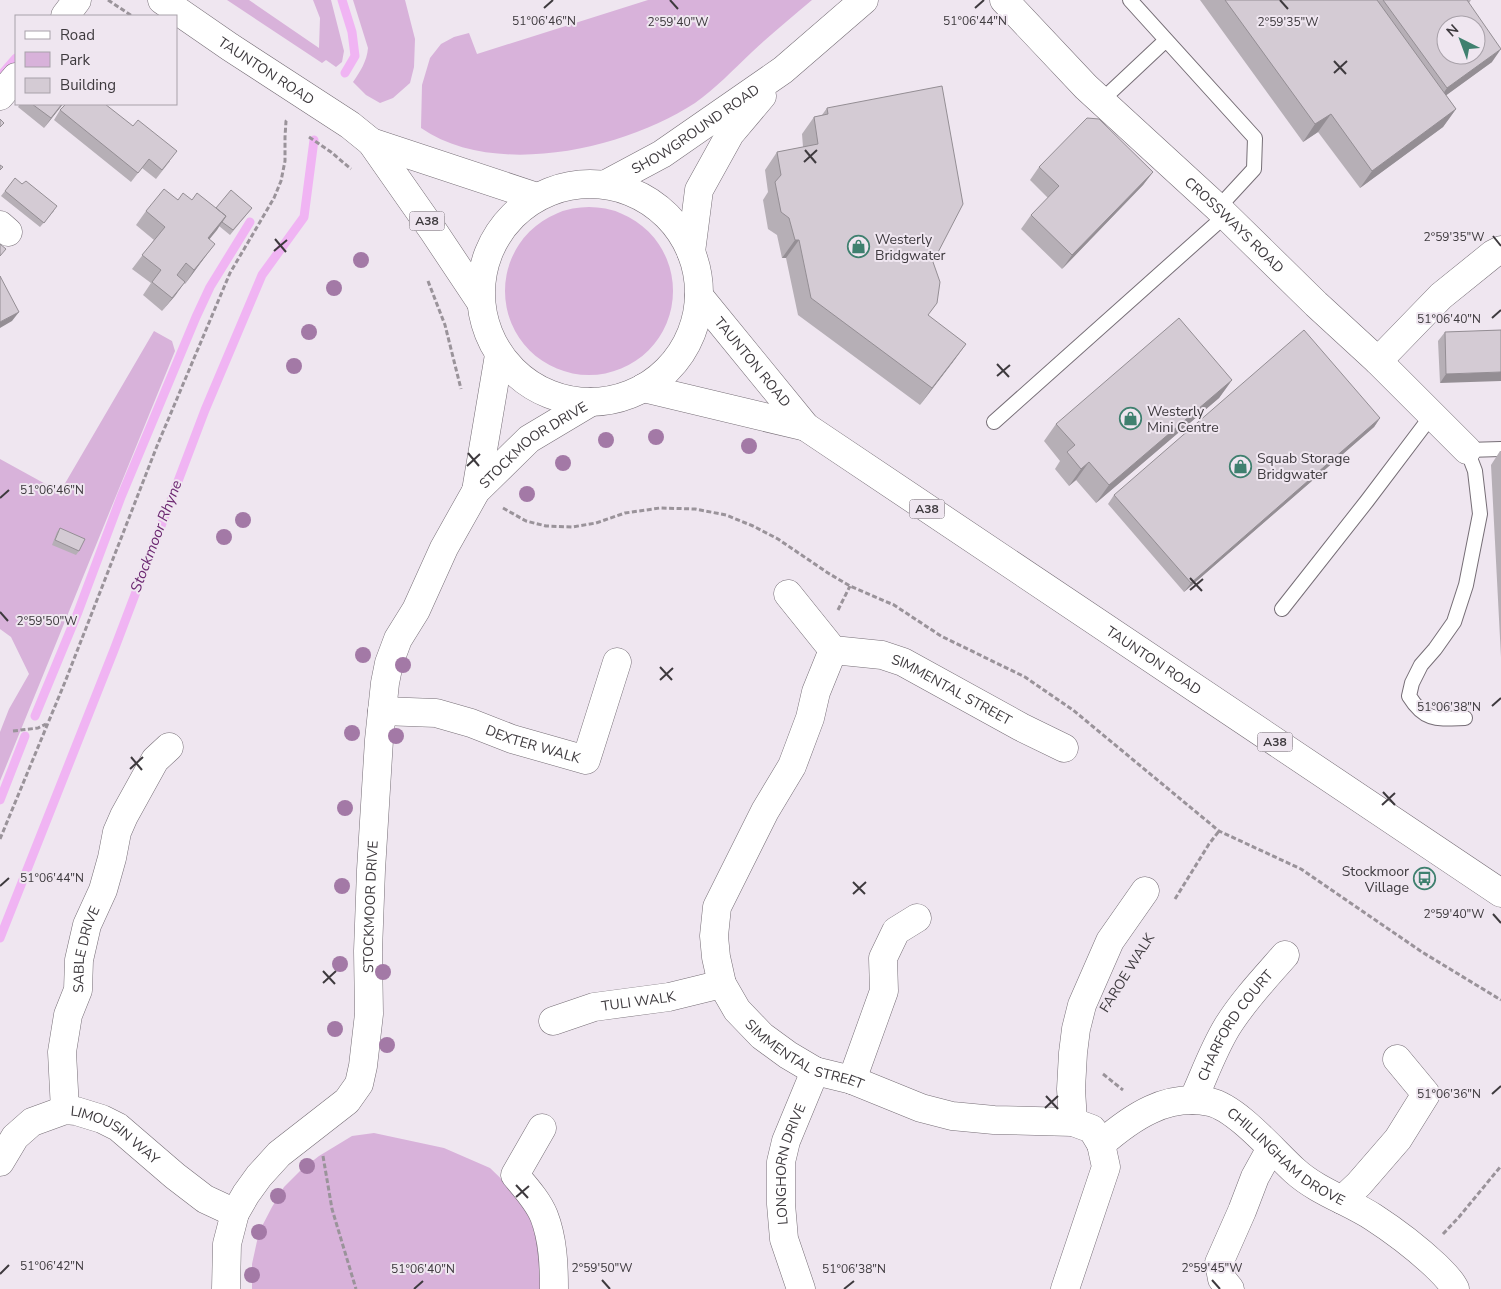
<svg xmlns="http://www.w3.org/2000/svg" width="1501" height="1289" viewBox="0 0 1501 1289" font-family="'Nunito Sans',sans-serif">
  <rect width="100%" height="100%" fill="#efe6f0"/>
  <path fill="#d8b2da" d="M 227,0 L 249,0 L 319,48 L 320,18 L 313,0 L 331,0 L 344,51 L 342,62 L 336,67 L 326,60 L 322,63 Z
    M 353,0 L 405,0 L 415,39 L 414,67 L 410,83 L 393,98 L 380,103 L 366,95 L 353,82 C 360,72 367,61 368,48 Z
    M 648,0 L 812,0 C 792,17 771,34 752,52 C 733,70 716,88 695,103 C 625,149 495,179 421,128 L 422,85 L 430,58 L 441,44 L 454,37 L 469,33 L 477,54 Z
    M505 291a84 84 0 1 1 168 0a84 84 0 1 1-168 0Z
    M 154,331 L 172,341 L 175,351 L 0,781 L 0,732 L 9,709 L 29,674 L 11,637 L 0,629 L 0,459 L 60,492 Z
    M 374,1133 L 444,1148 L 490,1168 L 515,1192 L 535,1224 L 543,1289 L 252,1289 L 252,1264 L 259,1232 L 272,1207 L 284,1187 L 301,1170 L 319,1156 L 352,1136 Z"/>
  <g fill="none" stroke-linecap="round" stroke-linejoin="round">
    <path stroke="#f0b4f3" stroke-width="9" d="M 342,0 L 352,32 L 355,56 L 345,73
      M 3,73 L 16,58
      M 35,716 L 78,612 L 121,497 L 196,317 L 210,287 L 250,222
      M 0,800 L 25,736
      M 0,938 L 114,650 L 205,410 L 262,275 L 304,217 L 314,140"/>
    <defs>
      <path id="lane" d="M 1130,0 L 1255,138 L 1254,169 L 1218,208
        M 1101,101 L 1166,40
        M 994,422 L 1226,215
        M 1282,609 L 1367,501 L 1432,415
        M 1465,718 C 1438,719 1425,722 1409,696 L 1412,683 L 1421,665 L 1435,649 L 1454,622 L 1466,585 L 1480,514 L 1475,471 L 1467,450 L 1501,449"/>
      <g id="street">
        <path id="s1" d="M 1004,0 L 1086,87 L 1218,208 L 1316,304 L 1378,361 L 1467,450"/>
        <path d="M 65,16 L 77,0"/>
        <path d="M 0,96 L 16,77"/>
        <path id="s2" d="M 606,184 L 662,154 L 783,70 L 864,0"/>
        <path d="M 0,225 L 8,232"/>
        <path d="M 691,252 L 699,190 L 730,134 L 762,96"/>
        <path d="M 1378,361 L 1441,296 L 1493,254 L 1501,250"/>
        <path d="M 476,491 L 499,355"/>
        <path id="s3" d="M 788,594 L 833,650 L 882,655 L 903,662 L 1021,727 L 1064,748"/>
        <path id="s4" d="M 833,650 L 816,692 L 810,718 L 792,766 L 765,811 L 717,907 L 714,936 L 716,957 L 722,984 L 737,1010 L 762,1036 L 788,1055 L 815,1071 L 852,1080 L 921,1108 L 952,1116 L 994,1120 L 1073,1122 L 1092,1129 L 1101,1144 L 1106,1167 L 1065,1289"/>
        <path id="s5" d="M 382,711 L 436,713 L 471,723 L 512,739 L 586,760 L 617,662"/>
        <path id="s6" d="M 553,1021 L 594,1007 L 669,997 L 722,984"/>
        <path d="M 852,1080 L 884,991 L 883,958 L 896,931 L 917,918"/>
        <path id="s7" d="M 1193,1100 C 1204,1076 1213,1050 1227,1027 C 1243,1001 1265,978 1285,955"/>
        <path id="s8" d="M 65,1110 L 62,1052 L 68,1015 L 78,990 L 79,960 L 87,925 L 103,890 L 112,858 L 117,832 L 124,816 L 155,760 L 169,747"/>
        <path d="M 1073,1122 L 1071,1089 L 1073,1053 L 1076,1029 L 1082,1005 L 1110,941 L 1145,891"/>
        <path d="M 542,1128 L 515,1175 C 525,1187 538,1201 544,1216 C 553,1239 554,1265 554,1289"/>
        <path id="s9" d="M 1101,1144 C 1132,1117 1167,1093 1210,1102 C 1237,1108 1274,1152 1295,1171 C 1317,1191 1348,1201 1373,1217 C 1393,1230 1419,1250 1436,1266 C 1443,1273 1451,1280 1455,1289"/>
        <path id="s10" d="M 0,1162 L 15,1137 L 32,1122 L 65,1110 L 76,1111 L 102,1119 L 118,1127 L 175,1176 L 205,1199 L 235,1213"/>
        <path d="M 1342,1200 L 1359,1184 L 1398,1139 L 1426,1094 L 1397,1059"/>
        <path id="s11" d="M 226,1289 L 227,1244 L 235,1213 L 246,1194 L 259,1176 L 279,1154 L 347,1101 L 359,1084 L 363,1066 L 369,1014 L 368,951 L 371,870 L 379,740 L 385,683 L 389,663 L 398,639 L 416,610 L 444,548 L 476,491 L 529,439 L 591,402"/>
        <path id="s12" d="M 801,1289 L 784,1239 L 781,1204 L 781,1162 L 786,1141 L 815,1071"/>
        <path d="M 1230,1289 L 1222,1279 L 1219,1263 L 1242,1211 L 1255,1177 L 1271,1148"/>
      </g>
      <g id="primary">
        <path id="s13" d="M 162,0 L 230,47 L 350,125 L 371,142 L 434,232 L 480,301"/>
        <path d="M 371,142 L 537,197"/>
        <circle cx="590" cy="293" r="109"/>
        <path id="s14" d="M 699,296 L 806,427 L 1501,893"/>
        <path d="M 643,388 L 806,427"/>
      </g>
    </defs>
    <use href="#lane" stroke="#766e76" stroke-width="16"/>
    <use href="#street" stroke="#766e76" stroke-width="29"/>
    <use href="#primary" stroke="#766e76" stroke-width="29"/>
    <path stroke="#9a939a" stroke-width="3" stroke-dasharray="5 2.5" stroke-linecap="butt" d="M 108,0 L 132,16
      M 309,137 L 331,152 L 351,169
      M 428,281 L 445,325 L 461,389
      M 503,508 L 526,521 L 546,526 L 572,527 L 596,523 L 625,513 L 660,508 L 695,509 L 726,515 L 753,526 L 778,539 L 828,573 L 850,586 L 894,605 L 941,636 L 1025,677 L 1073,710 L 1219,831 L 1301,869 L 1422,952 L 1501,1000
      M 838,610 L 850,586
      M 13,731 L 38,728 L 46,724
      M 0,839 L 65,682 L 157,446 L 230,273 L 274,198 L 281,181 L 285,161 L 285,137 L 286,121 L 288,119
      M 1175,899 L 1209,844 L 1219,831
      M 1103,1074 L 1123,1090
      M 323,1156 L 332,1209 L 356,1289
      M 1443,1234 L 1459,1217 L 1501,1166"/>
    <use href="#lane" stroke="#fff" stroke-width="14"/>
    <use href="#street" stroke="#fff" stroke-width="28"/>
    <use href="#primary" stroke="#fff" stroke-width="28"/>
  </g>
  <g fill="#a379a6">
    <circle cx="361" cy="260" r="8"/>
    <circle cx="334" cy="288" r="8"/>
    <circle cx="309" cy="332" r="8"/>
    <circle cx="294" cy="366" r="8"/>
    <circle cx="656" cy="437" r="8"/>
    <circle cx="606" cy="440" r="8"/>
    <circle cx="749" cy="446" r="8"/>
    <circle cx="563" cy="463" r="8"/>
    <circle cx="527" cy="494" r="8"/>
    <circle cx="243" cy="520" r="8"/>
    <circle cx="224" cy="537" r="8"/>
    <circle cx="363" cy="655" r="8"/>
    <circle cx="403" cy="665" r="8"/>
    <circle cx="352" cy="733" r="8"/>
    <circle cx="396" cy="736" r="8"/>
    <circle cx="345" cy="808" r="8"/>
    <circle cx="342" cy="886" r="8"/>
    <circle cx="340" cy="964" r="8"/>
    <circle cx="383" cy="972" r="8"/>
    <circle cx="335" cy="1029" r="8"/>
    <circle cx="387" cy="1045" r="8"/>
    <circle cx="307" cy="1166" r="8"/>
    <circle cx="278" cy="1196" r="8"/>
    <circle cx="259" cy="1232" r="8"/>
    <circle cx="252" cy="1275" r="8"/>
  </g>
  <path fill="#b6afb6" d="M 1200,0 L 1471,0 L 1469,3 L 1492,62 L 1446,95 L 1456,109 L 1443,127 L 1360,188 L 1318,132 L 1303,142 Z
    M 20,104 L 63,104 L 44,128 L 18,107 Z
    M 827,108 L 933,262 L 928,316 L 966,344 L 920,405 L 798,315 L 786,258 L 782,258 L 777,235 L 768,229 L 763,200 L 768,192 L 765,170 L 777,152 L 803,147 L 802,134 L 814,117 L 822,115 Z
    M 60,110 L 170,161 L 156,179 L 142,168 L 131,182 L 54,120 Z
    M 1039,167 L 1153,172 L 1143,185 L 1062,269 L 1021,229 L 1031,215 L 1048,198 L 1030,180 Z
    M 22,184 L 54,211 L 40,227 L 1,196 L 5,191 Z
    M 178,200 L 192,200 L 216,208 L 252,208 L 230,235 L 219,226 L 209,239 L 205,257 L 185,284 L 184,283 L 162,311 L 143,295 L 151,283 L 132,269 L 154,240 L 136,225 L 146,211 Z
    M 1501,330 L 1440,383 L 1438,341 L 1445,332 Z
    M 1232,380 L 1219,398 L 1096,503 L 1076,480 L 1069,486 L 1055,469 L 1060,461 L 1044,441 L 1056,424 Z
    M 1380,418 L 1374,427 L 1184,592 L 1108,504 L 1114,495 Z
    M 1500,451 L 1501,451 L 1501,657 L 1491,465 Z
    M 60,528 L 79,551 L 76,555 L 52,545 L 57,532 Z"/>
  <path fill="#948e94" d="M 1501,49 L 1492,62 L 1437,102 L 1447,88 Z
    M 62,104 L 63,104 L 44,128 L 51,118 Z
    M 1456,109 L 1443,127 L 1360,188 L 1372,171 Z
    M 1331,114 L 1318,132 L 1303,142 L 1315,124 Z
    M 1153,172 L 1143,185 L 1062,269 L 1072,255 Z
    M 226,216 L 217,230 L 199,252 L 208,238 Z
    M 795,240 L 799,240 L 786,258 L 782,258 Z
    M 215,244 L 205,257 L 185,284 L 194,270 Z
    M 185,282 L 175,296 L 162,311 L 172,298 Z
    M 19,312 L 12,321 L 0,328 L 0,322 Z
    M 966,344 L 953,362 L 920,405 L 932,388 Z
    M 1501,372 L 1501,381 L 1440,383 L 1446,374 Z
    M 1232,380 L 1219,398 L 1096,503 L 1109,485 Z
    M 1380,418 L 1374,427 L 1184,592 L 1191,583 Z
    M 1089,462 L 1076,480 L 1069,486 L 1081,469 Z"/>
  <path fill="#d4cbd4" stroke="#948e94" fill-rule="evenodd" d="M 1225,0 L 1377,0 L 1456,109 L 1372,171 L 1331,114 L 1315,124 Z
    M 1383,0 L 1467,0 L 1501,49 L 1447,88 ZM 1446,25 L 1476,25 L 1476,55 L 1446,55 Z
    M 942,86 L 963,204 L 933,262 L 940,282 L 937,303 L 928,315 L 966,344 L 932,388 L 811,298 L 799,240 L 795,240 L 789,218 L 781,212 L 775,182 L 781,175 L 777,152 L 818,144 L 814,117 L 828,114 L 827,108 Z
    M 32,104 L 62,104 L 51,118 Z
    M 66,104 L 105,104 L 133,126 L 138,120 L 177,151 L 162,170 L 149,159 L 138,173 L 60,110 Z
    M 1087,118 L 1099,119 L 1153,172 L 1072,255 L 1031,215 L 1059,186 L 1039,167 Z
    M 0,119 L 4,123 L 0,127 Z
    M 0,165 L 3,167 L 0,170 Z
    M 15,178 L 22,184 L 26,181 L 57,206 L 44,223 L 5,191 Z
    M 164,189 L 178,200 L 183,193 L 192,200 L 197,193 L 226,216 L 208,238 L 215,244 L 194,270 L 186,263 L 177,275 L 185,282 L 172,298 L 152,282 L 161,270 L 142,255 L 165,227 L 146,211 Z
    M 231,190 L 252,208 L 233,230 L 222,222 L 226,216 L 216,208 Z
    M 0,244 L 6,249 L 0,256 Z
    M 0,276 L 19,312 L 0,322 Z
    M 1179,318 L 1232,380 L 1109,485 L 1089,462 L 1081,469 L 1067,452 L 1075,445 L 1056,424 Z
    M 1304,330 L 1380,418 L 1191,583 L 1114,495 Z
    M 1501,330 L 1501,372 L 1446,374 L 1445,332 Z
    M 60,528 L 85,539 L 79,551 L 55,540 Z"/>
  <path fill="none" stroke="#3e3a3e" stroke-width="2" d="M 670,0 L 678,9M 1280,0 L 1288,9M 544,8 L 553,0M 975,8 L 984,0M 1334,61 L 1346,74M 1334,73 L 1347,61M 805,150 L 816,163M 804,162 L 817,150M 1493,236 L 1501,246M 275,239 L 286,252M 274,251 L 287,240M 1492,318 L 1501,310M 997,364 L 1009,377M 997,376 L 1010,365M 468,453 L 479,466M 467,466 L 480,454M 0,498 L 9,490M 1190,578 L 1202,591M 1190,590 L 1203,579M 0,612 L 8,621M 660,667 L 672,680M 660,680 L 673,668M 1492,706 L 1501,698M 131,757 L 142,770M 130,769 L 143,757M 1383,792 L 1395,805M 1382,805 L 1395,793M 853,882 L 865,894M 0,886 L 9,878M 853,894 L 866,882M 1493,914 L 1501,923M 323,971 L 335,984M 323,983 L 336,971M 1492,1094 L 1501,1086M 1046,1096 L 1058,1109M 1045,1108 L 1058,1096M 516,1185 L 528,1198M 516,1197 L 529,1186M 0,1274 L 9,1265M 602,1280 L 610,1289M 1212,1280 L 1220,1289M 414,1289 L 423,1281M 844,1289 L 854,1281"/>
  <defs>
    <symbol id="shop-ring" viewBox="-11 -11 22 22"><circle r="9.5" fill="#efe6f0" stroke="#3f806f" stroke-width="1.5"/><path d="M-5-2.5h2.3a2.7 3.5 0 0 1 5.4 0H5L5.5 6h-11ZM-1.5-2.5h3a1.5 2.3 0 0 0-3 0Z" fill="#3f806f"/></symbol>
    <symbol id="bus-ring" viewBox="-11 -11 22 22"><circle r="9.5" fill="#efe6f0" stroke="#3f806f" stroke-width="1.5"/><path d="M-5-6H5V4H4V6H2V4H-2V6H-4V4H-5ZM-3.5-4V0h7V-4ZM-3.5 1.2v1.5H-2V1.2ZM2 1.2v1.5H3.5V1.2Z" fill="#3f806f"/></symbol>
  </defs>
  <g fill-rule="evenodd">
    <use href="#shop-ring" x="846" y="234" width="25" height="25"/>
    <use href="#shop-ring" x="1118" y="406" width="25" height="25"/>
    <use href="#shop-ring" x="1228" y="454" width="25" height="25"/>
    <use href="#bus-ring" x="1412" y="866" width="25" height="25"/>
  </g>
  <g text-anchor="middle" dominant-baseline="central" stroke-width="4" stroke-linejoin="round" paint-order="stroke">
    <g fill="#efe6f0" stroke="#736e73" stroke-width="1">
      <rect x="409.5" y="211.5" width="35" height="19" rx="4"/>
      <rect x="909.5" y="499.5" width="35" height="19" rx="4"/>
      <rect x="1257.5" y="732.5" width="35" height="19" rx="4"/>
    </g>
    <g font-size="12" font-weight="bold" fill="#3e3a3e">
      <text x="427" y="221">A38</text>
      <text x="927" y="509">A38</text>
      <text x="1275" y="742">A38</text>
    </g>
    <g font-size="14" fill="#3e3a3e" stroke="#efe6f0">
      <text stroke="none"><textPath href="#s13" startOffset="126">TAUNTON ROAD</textPath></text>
      <text stroke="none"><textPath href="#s2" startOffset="105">SHOWGROUND ROAD</textPath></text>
      <text stroke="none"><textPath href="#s1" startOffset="322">CROSSWAYS ROAD</textPath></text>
      <text stroke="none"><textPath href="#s14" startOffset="85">TAUNTON ROAD</textPath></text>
      <text stroke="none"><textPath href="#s11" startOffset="948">STOCKMOOR DRIVE</textPath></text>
      <text stroke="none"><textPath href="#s14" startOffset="588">TAUNTON ROAD</textPath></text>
      <text stroke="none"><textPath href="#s3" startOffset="199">SIMMENTAL STREET</textPath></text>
      <text stroke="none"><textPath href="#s5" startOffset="156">DEXTER WALK</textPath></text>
      <text stroke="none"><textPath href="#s11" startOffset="436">STOCKMOOR DRIVE</textPath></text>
      <text stroke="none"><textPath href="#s8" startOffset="164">SABLE DRIVE</textPath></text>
      <text transform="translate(1127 973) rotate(-58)">FAROE WALK</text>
      <text stroke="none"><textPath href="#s6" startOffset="88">TULI WALK</textPath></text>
      <text stroke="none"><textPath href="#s7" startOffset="86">CHARFORD COURT</textPath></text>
      <text stroke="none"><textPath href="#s4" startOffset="474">SIMMENTAL STREET</textPath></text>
      <text stroke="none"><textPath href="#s10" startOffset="144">LIMOUSIN WAY</textPath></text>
      <text stroke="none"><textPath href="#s9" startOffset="216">CHILLINGHAM DROVE</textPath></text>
      <text stroke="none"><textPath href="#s12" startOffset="129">LONGHORN DRIVE</textPath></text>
    </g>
    <g font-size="14" fill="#3e3a3e" stroke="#efe6f0" text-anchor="start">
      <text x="875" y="239">Westerly<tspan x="875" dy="16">Bridgwater</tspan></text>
      <text x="1147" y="411">Westerly<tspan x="1147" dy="16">Mini Centre</tspan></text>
      <text x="1257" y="458">Squab Storage<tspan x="1257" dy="16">Bridgwater</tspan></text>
      <text x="1409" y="871" text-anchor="end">Stockmoor<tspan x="1409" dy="16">Village</tspan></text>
    </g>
    <g font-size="15" font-style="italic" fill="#6d2972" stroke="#efe6f0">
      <text transform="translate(156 536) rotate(-69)">Stockmoor Rhyne</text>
    </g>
  </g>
  <g font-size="12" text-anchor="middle" fill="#3e3a3e" stroke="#efe6f0" stroke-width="4" stroke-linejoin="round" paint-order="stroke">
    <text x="544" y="25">51°06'46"N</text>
    <text x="975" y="25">51°06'44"N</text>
    <text x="678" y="26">2°59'40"W</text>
    <text x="1288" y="26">2°59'35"W</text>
    <text x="1454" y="241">2°59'35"W</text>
    <text x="1449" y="323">51°06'40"N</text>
    <text x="52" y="494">51°06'46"N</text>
    <text x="47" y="625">2°59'50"W</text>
    <text x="1449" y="711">51°06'38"N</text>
    <text x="52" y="882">51°06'44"N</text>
    <text x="1454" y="918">2°59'40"W</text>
    <text x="1449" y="1098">51°06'36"N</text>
    <text x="52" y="1270">51°06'42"N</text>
    <text x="602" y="1272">2°59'50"W</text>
    <text x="1212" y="1272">2°59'45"W</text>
    <text x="423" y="1273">51°06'40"N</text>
    <text x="854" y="1273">51°06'38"N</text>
  </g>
  <rect x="15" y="15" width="162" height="90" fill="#efe6f0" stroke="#a8a1a9"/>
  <rect x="25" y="31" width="25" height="8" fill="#ffffff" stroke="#a8a1a9"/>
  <text x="60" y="40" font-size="15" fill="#3e3a3e">Road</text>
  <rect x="25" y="52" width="25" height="15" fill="#d8b2da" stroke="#a8a1a9"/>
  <text x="60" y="65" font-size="15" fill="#3e3a3e">Park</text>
  <rect x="25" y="78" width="25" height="15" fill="#d4cbd4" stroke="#a8a1a9"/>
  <text x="60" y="90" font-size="15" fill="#3e3a3e">Building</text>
  <g transform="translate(1461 40) rotate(318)"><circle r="24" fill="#efe6f0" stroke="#a8a1a9"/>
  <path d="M0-4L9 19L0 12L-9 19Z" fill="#3f806f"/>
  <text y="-8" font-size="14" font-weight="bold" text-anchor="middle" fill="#3e3a3e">N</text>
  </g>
</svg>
